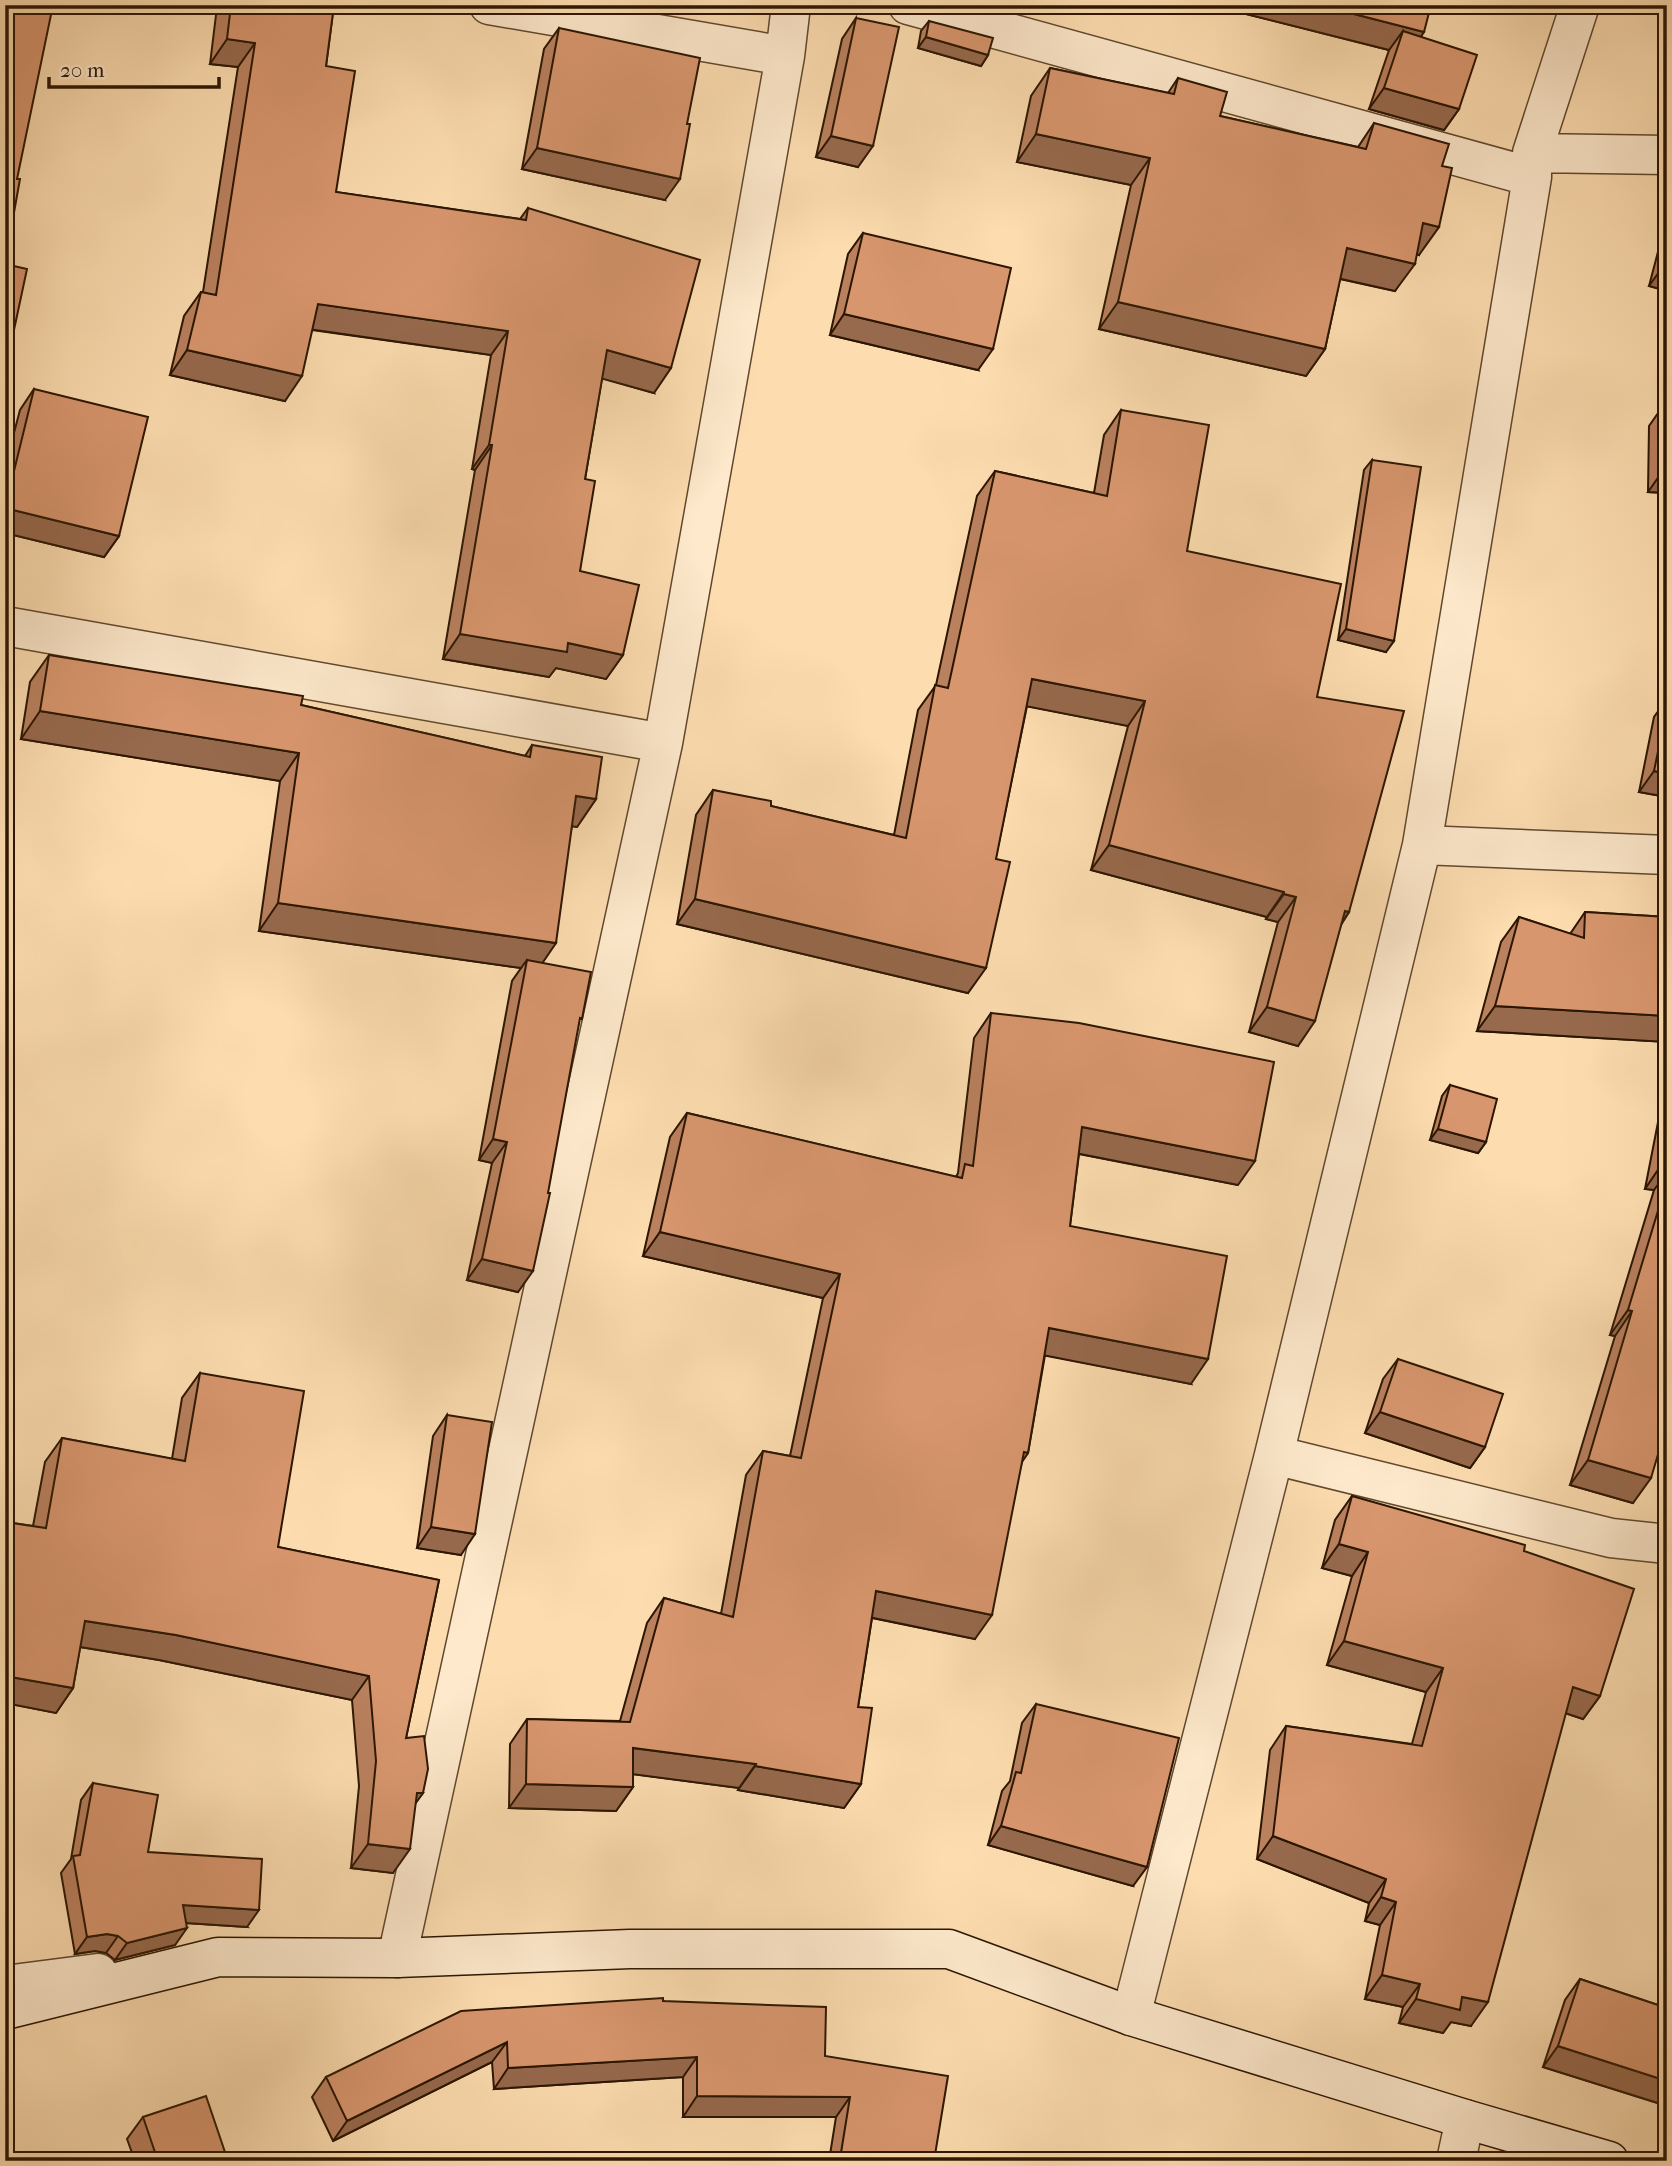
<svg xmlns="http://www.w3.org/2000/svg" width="1672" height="2166" viewBox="0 0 1672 2166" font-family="'IM FELL French Canon',serif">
  <rect width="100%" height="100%" fill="#fdddb0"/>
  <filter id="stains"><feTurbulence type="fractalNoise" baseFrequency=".00286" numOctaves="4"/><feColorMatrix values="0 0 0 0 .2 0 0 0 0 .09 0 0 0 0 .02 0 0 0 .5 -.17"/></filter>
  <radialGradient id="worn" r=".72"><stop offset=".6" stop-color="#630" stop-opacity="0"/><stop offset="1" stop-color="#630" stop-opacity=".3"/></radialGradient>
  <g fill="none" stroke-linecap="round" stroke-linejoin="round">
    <defs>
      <path id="street" d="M 489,5 L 785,56
        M 908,5 L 1532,177
        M 1532,153 L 1667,155
        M 5,626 L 663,743
        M 1422,845 L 1667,855
        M 1274,1455 L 1611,1538 L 1667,1544
        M 397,1958 L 663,743 L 785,56 L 791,5
        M 5,1985 L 98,1973
        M 1131,2016 L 1274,1455 L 1422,845 L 1532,177 L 1532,153 L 1580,5
        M 1456,2161 L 1465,2119"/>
      <path id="secondary" d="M 5,2010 L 218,1957 L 397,1958 L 630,1949 L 949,1949 L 1131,2016 L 1465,2119 L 1609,2161"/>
    </defs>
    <use href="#street" stroke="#60482e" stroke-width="41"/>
    <use href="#secondary" stroke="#2c1602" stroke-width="41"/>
    <use href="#street" stroke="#fee9cc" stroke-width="38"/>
    <use href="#secondary" stroke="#fee9cc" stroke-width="38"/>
  </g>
  <path fill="#ba815f" stroke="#2c1602" stroke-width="2" d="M 223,5 L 334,5 L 326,66 L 336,192 L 520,219 L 528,208 L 654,393 L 602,378 L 585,479 L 580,571 L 623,655 L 606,679 L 556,668 L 549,677 L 443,659 L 475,470 L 472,469 L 491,355 L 312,330 L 285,401 L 170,375 L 184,316 L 201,292 L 203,292 L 238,67 L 210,64 L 216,15 Z
    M 1210,5 L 1431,5 L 1421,37 L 1459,109 L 1444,130 L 1369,109 L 1389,50 Z
    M 856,18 L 858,167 L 816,157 L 842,39 Z
    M 929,21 L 988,55 L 981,66 L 918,48 L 921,31 Z
    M 559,28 L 665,200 L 522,169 L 544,49 Z
    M 1050,68 L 1168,93 L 1178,78 L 1220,116 L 1358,147 L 1374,123 L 1442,166 L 1419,255 L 1417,254 L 1395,291 L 1340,279 L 1325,349 L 1306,376 L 1099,329 L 1131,185 L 1017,162 L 1031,96 Z
    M 1667,225 L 1667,291 L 1649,286 L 1664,229 Z
    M 863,233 L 978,370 L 830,335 L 848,254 Z
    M 34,389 L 119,536 L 104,557 L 5,533 L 5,467 L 20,410 Z
    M 1663,406 L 1667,406 L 1667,493 L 1648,492 L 1649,426 Z
    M 1121,410 L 1187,551 L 1317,697 L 1349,912 L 1341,925 L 1298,1046 L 1249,1032 L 1278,922 L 1266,919 L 1267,917 L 1091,870 L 1128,726 L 1027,706 L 968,993 L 677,924 L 696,815 L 713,790 L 771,806 L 894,835 L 918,710 L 936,685 L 977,496 L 995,471 L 1094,493 L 1104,435 Z
    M 1372,460 L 1386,652 L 1338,640 L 1364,470 Z
    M 49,655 L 301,705 L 525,756 L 532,745 L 596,799 L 577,827 L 572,826 L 542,963 L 579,1022 L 518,1292 L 467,1280 L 492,1163 L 479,1160 L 512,981 L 521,968 L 259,931 L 280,781 L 21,739 L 30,682 Z
    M 1667,699 L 1667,797 L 1639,792 L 1654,717 Z
    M 1585,912 L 1667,917 L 1667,1042 L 1477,1031 L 1501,942 L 1519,917 L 1570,934 Z
    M 991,1013 L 1238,1185 L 1079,1154 L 1070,1226 L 1191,1384 L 1045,1355 L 1028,1453 L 1022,1462 L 975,1639 L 872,1618 L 858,1707 L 861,1784 L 844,1808 L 738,1790 L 739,1788 L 633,1774 L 633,1787 L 616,1811 L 509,1808 L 510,1744 L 527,1719 L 620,1721 L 647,1623 L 664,1598 L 721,1614 L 746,1475 L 763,1451 L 790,1456 L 823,1298 L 643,1256 L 670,1137 L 687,1113 L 956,1177 L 958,1173 L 974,1038 Z
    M 1667,1076 L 1667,1424 L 1633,1503 L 1570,1485 L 1615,1336 L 1610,1335 L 1654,1190 L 1645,1189 Z
    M 1450,1085 L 1486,1142 L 1478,1153 L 1430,1140 L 1442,1096 Z
    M 1398,1359 L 1485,1447 L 1470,1468 L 1365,1433 L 1383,1379 Z
    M 200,1373 L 278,1547 L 439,1580 L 406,1738 L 423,1793 L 415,1803 L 393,1873 L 351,1868 L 359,1786 L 352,1700 L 159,1660 L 80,1647 L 73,1688 L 56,1713 L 5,1703 L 5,1522 L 33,1526 L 45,1462 L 62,1438 L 172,1459 L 182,1398 Z
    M 447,1415 L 461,1555 L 417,1548 L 433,1436 Z
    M 1352,1496 L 1524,1551 L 1600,1696 L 1583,1719 L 1565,1713 L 1471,2026 L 1451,2022 L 1443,2033 L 1399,2023 L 1403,2007 L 1365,1999 L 1380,1925 L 1365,1921 L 1369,1903 L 1257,1859 L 1270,1750 L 1286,1726 L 1412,1744 L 1426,1692 L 1327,1665 L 1352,1576 L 1322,1568 L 1335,1520 Z
    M 1036,1704 L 1133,1886 L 988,1845 L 1002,1791 L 1010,1781 L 1022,1723 Z
    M 93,1783 L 148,1852 L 247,1927 L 186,1923 L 175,1945 L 115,1960 L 106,1953 L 95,1951 L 75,1954 L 61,1873 L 71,1859 L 81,1800 Z
    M 1580,1979 L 1667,2008 L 1667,2097 L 1661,2104 L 1543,2067 L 1565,2000 Z
    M 663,2001 L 825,2056 L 934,2161 L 829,2161 L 836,2117 L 683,2117 L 683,2077 L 494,2089 L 492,2062 L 333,2141 L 312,2097 L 326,2077 Z
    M 143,2117 L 228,2161 L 135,2161 L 127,2139 Z"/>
  <path fill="#97694d" stroke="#2c1602" stroke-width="2" d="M 1044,5 L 1082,5 L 1078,12 Z
    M 1210,5 L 1319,5 L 1424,32 L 1408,55 L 1403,31 L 1389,50 Z
    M 926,37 L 988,55 L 981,66 L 918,48 Z
    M 227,39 L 255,43 L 238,67 L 210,64 Z
    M 1384,88 L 1459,109 L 1444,130 L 1369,109 Z
    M 1036,134 L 1150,158 L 1131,185 L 1017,162 Z
    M 831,136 L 873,146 L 858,167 L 816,157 Z
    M 537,148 L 680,179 L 665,200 L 522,169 Z
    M 1423,223 L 1439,227 L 1419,255 L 1404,251 Z
    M 1347,248 L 1415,264 L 1395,291 L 1328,276 Z
    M 1667,261 L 1667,291 L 1649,286 Z
    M 1118,302 L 1325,349 L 1306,376 L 1099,329 Z
    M 318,304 L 508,331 L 491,355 L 301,328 Z
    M 844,314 L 993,349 L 978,370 L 830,335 Z
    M 187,350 L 302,376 L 285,401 L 170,375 Z
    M 607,350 L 671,368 L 654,393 L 589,375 Z
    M 489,445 L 492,445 L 475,470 L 472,469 Z
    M 1662,472 L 1667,472 L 1667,493 L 1648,492 Z
    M 5,508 L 119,536 L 104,557 L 5,533 Z
    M 1346,629 L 1394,641 L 1386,652 L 1338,640 Z
    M 460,634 L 568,643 L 623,655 L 606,679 L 556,668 L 549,677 L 443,659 Z
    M 1032,679 L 1145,701 L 1128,726 L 1015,704 Z
    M 40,711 L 299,753 L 280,781 L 21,739 Z
    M 1654,771 L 1667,774 L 1667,797 L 1639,792 Z
    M 576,796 L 596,799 L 577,827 L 557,824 Z
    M 1109,845 L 1284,892 L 1267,917 L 1091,870 Z
    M 1284,894 L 1296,897 L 1278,922 L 1266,919 Z
    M 695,899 L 986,968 L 968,993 L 677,924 Z
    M 278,903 L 556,943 L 537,971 L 527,960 L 521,968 L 259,931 Z
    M 1345,911 L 1349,912 L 1332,937 Z
    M 1495,1006 L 1667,1016 L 1667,1042 L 1477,1031 Z
    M 1267,1007 L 1315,1021 L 1298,1046 L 1249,1032 Z
    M 1082,1127 L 1255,1161 L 1238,1185 L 1065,1151 Z
    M 1438,1129 L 1486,1142 L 1478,1153 L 1430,1140 Z
    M 493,1139 L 507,1142 L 492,1163 L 479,1160 Z
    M 1662,1164 L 1667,1164 L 1667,1172 L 1654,1190 L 1645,1189 Z
    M 660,1232 L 840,1274 L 823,1298 L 643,1256 Z
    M 482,1259 L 533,1271 L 518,1292 L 467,1280 Z
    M 1628,1310 L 1632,1311 L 1615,1336 L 1610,1335 Z
    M 1049,1328 L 1208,1359 L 1191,1384 L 1032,1353 Z
    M 1380,1412 L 1485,1447 L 1470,1468 L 1365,1433 Z
    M 1588,1460 L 1651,1478 L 1633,1503 L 1570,1485 Z
    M 431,1527 L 475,1534 L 461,1555 L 417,1548 Z
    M 1339,1544 L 1368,1552 L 1352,1576 L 1322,1568 Z
    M 876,1591 L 992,1615 L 975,1639 L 859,1615 Z
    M 85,1621 L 176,1635 L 369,1676 L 352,1700 L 159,1660 L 68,1645 Z
    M 1344,1641 L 1443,1668 L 1426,1692 L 1327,1665 Z
    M 5,1676 L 73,1688 L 56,1713 L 5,1703 Z
    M 1573,1687 L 1600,1696 L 1583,1719 L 1556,1710 Z
    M 633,1748 L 756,1764 L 739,1788 L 616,1772 Z
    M 755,1766 L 861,1784 L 844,1808 L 738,1790 Z
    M 526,1784 L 633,1787 L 616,1811 L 509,1808 Z
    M 417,1793 L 423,1793 L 405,1818 Z
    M 1001,1826 L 1147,1867 L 1133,1886 L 988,1845 Z
    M 1273,1836 L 1386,1879 L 1369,1903 L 1257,1859 Z
    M 368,1844 L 410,1849 L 393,1873 L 351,1868 Z
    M 1381,1897 L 1396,1902 L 1380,1925 L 1365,1921 Z
    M 183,1905 L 259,1910 L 247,1927 L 171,1922 Z
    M 187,1928 L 175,1945 L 115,1960 L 127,1943 Z
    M 107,1934 L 118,1936 L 106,1953 L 95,1951 L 75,1954 L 87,1937 Z
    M 1382,1975 L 1420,1984 L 1403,2007 L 1365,1999 Z
    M 1462,1997 L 1488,2002 L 1471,2026 L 1451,2022 L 1443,2033 L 1399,2023 L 1416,1999 Z
    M 507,2042 L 492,2062 L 333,2141 L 347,2121 Z
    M 1558,2046 L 1667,2081 L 1667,2097 L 1661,2104 L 1543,2067 Z
    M 697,2057 L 683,2077 L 494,2089 L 508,2068 Z
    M 697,2096 L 850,2097 L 836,2117 L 683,2117 Z"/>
  <path fill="#d8966e" stroke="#2c1602" stroke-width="2" d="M 5,5 L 53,5 L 17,179 L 20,179 L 5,263 Z
    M 231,5 L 334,5 L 326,66 L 355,71 L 336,192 L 526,220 L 528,208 L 700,260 L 671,368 L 607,350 L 585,479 L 595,481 L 580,571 L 639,585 L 623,655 L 568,643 L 567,652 L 460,634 L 492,445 L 489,445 L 508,331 L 318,304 L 302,376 L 187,350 L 201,292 L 216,295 L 255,43 L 227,39 Z
    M 1319,5 L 1431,5 L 1424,32 Z
    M 856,18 L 899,27 L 873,146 L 831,136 Z
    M 929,21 L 993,38 L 988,55 L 926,37 Z
    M 559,28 L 700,58 L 687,124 L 690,124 L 680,179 L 537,148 Z
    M 1403,31 L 1477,55 L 1459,109 L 1384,88 Z
    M 1050,68 L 1174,94 L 1178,78 L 1227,92 L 1220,116 L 1366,149 L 1374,123 L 1449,144 L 1442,166 L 1452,168 L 1439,227 L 1423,223 L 1415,264 L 1347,248 L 1325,349 L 1118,302 L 1150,158 L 1036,134 Z
    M 863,233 L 1011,268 L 993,349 L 844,314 Z
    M 5,264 L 27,269 L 8,358 L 5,358 Z
    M 34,389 L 148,417 L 119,536 L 5,508 Z
    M 1663,406 L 1667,406 L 1667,472 L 1662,472 Z
    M 1121,410 L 1209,425 L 1187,551 L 1341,584 L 1317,697 L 1404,711 L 1349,912 L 1345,911 L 1315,1021 L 1267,1007 L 1296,897 L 1284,894 L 1284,892 L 1109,845 L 1145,701 L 1032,679 L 996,859 L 1010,862 L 986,968 L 695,899 L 713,790 L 771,801 L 771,806 L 906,838 L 935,685 L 948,688 L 995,471 L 1107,496 Z
    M 1372,460 L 1421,467 L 1394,641 L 1346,629 Z
    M 49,655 L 303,696 L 301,705 L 530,757 L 532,745 L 602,757 L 596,799 L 576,796 L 556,943 L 278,903 L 299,753 L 40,711 Z
    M 1667,708 L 1667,774 L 1654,771 Z
    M 1585,912 L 1667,917 L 1667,1016 L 1495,1006 L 1519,917 L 1584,938 Z
    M 527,960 L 591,972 L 582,1019 L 580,1018 L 548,1193 L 550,1193 L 533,1271 L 482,1259 L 507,1142 L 493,1139 Z
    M 991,1013 L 1079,1023 L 1274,1062 L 1255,1161 L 1082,1127 L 1070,1226 L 1227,1256 L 1208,1359 L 1049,1328 L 1028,1453 L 1024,1452 L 992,1615 L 876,1591 L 858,1707 L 872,1708 L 861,1784 L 755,1766 L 756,1764 L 633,1748 L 633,1787 L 526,1784 L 527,1719 L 630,1722 L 664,1598 L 733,1617 L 763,1451 L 801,1458 L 840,1274 L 660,1232 L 687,1113 L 962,1178 L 965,1164 L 973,1166 Z
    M 1450,1085 L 1497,1099 L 1486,1142 L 1438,1129 Z
    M 1667,1140 L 1667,1164 L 1662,1164 Z
    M 1667,1181 L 1667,1424 L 1651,1478 L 1588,1460 L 1632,1311 L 1628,1310 Z
    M 1398,1359 L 1503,1394 L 1485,1447 L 1380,1412 Z
    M 200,1373 L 304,1391 L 278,1547 L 439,1580 L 406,1738 L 424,1736 L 428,1769 L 423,1793 L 417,1793 L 410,1849 L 368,1844 L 376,1761 L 369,1676 L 176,1635 L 85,1621 L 73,1688 L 5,1676 L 5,1522 L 46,1528 L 62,1438 L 185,1461 Z
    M 447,1415 L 492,1422 L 475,1534 L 431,1527 Z
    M 1352,1496 L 1525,1545 L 1524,1551 L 1634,1589 L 1600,1696 L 1573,1687 L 1488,2002 L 1462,1997 L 1460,2010 L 1416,1999 L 1420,1984 L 1382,1975 L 1396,1902 L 1381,1897 L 1386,1879 L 1273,1836 L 1286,1726 L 1422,1746 L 1443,1668 L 1344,1641 L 1368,1552 L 1339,1544 Z
    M 1036,1704 L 1179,1738 L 1147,1867 L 1001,1826 L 1016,1772 L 1021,1773 Z
    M 93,1783 L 158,1795 L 148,1852 L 262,1859 L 259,1910 L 183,1905 L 187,1928 L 127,1943 L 118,1936 L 107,1934 L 87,1937 L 73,1856 L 80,1855 Z
    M 1580,1979 L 1667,2008 L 1667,2081 L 1558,2046 Z
    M 663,1998 L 663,2001 L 826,2007 L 825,2056 L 948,2076 L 934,2161 L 853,2161 L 840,2159 L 850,2097 L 697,2096 L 697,2057 L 508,2068 L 507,2042 L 347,2121 L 326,2077 L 461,2011 Z
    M 206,2096 L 228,2161 L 158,2161 L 143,2117 Z"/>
  <rect width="1672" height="2166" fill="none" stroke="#fdddb0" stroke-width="28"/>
  <rect x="7" y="7" width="1658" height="2152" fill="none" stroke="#2c1602" stroke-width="3.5"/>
  <rect x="14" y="14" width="1644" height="2138" fill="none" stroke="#2c1602" stroke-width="2"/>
  <path d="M49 77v10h170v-10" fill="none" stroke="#2c1602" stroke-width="3.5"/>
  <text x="60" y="77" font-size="21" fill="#2c1602" stroke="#fee9cc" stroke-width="5" paint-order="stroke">20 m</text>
  <rect width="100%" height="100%" filter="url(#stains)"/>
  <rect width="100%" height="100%" fill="url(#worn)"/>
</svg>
